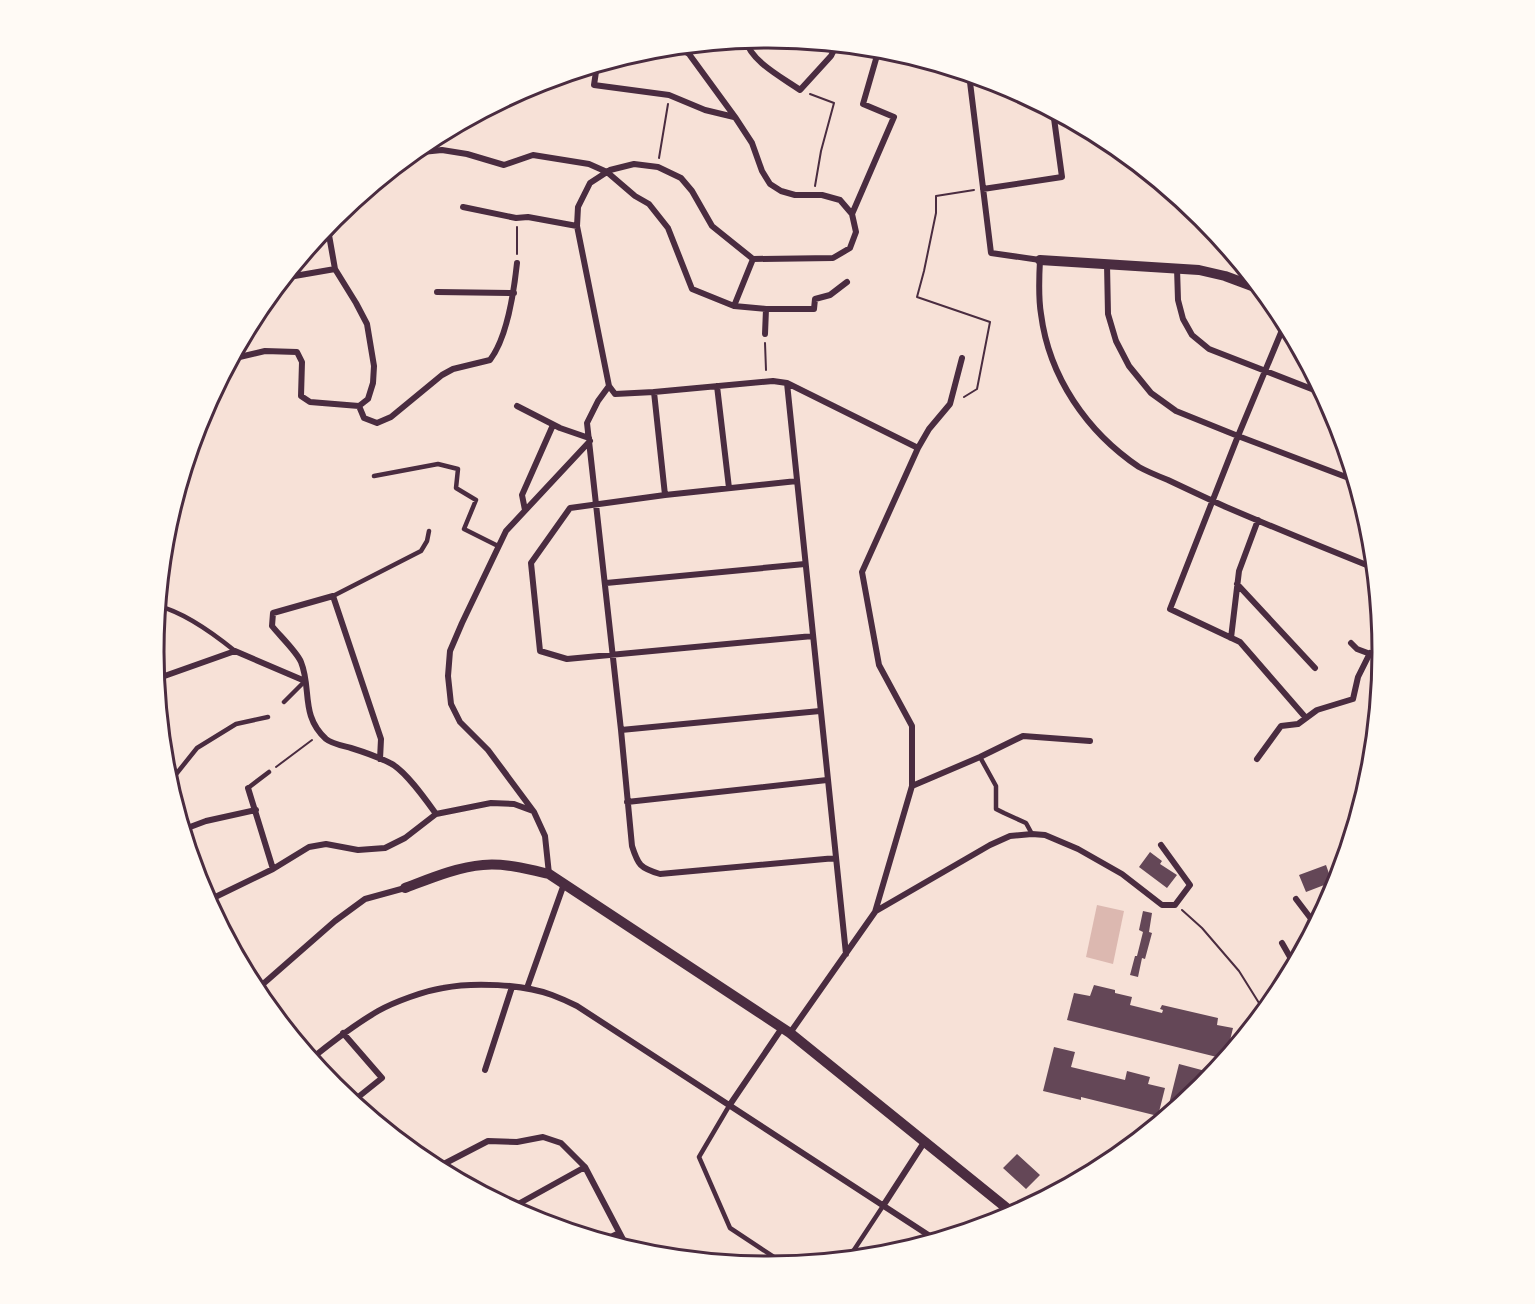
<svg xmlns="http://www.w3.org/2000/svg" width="1535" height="1304" viewBox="0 0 1535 1304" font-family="Inter,sans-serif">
  <rect width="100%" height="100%" fill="#f7e1d7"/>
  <path fill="#dcb8b0" d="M 1097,905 L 1124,911 L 1113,964 L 1086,957 Z"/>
  <path fill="#644757" d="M 1150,852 L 1162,861 L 1160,864 L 1177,875 L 1167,888 L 1139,867 Z
    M 1326,865 L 1332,882 L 1306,892 L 1299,875 Z
    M 1143,911 L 1152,913 L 1149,932 L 1152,933 L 1145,959 L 1142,958 L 1138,977 L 1130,975 L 1135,956 L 1137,956 L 1143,932 L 1139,930 Z
    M 1094,985 L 1115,990 L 1115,993 L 1132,997 L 1130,1005 L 1162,1013 L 1163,1010 L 1160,1009 L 1162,1005 L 1218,1018 L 1217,1025 L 1233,1028 L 1226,1057 L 1225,1059 L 1067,1020 L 1074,993 L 1090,996 Z
    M 1054,1047 L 1075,1052 L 1071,1067 L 1125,1080 L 1127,1071 L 1150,1077 L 1148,1084 L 1165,1088 L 1158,1116 L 1081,1097 L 1081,1100 L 1043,1091 Z
    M 1179,1064 L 1213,1073 L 1202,1087 L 1166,1116 Z
    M 1017,1154 L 1040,1175 L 1026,1189 L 1003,1168 Z
    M 1047,1188 L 1053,1193 L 1036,1202 L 1035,1202 Z"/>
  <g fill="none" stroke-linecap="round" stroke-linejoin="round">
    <path stroke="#4a2c40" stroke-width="2" d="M 810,94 L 834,103 L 821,151 L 815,186
      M 659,158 L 668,104
      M 517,227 L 517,254
      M 765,343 L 766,370
      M 964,397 L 977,389 L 990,322 L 917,297 L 924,271 L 936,213 L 936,196 L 974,190
      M 276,767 L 312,740
      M 1182,910 L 1202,928 L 1239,971 L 1264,1011"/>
    <path stroke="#4a2c40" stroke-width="4.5" d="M 374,476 L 438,464 L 458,469 L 456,488 L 476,500 L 464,529 L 498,546
      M 333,596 L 421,551 L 427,541 L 429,531
      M 158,606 C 183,612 214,634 235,651
      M 284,702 L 305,681
      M 980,757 L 996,786 L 996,809 L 1004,813 L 1026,823 L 1032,834
      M 167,780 L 173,778 L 197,748 L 236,724 L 268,717
      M 248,788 L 269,772
      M 729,1106 L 699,1157 L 730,1228 L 786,1265
      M 848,1259 L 883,1206"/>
    <path stroke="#4a2c40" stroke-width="6" d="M 746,40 C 750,61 783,78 800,90 L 831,56 L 837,44
      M 676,46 L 689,54 L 735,117 L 752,143 L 762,171 L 770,184 L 781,191 L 795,195 L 822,195 L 840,200 L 852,214 L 856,232 L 850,248 L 833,258 L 753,259 L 712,226 L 692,191 L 681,178 L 658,167 L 634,164 L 610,170 L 590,183 L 578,207 L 577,226 L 609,386 L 615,394 L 654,392 L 773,381 L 787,383 L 918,448
      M 597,65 L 594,85 L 669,95 L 705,110 L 734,117
      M 969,74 L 991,253 L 1040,260 C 1039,278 1038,296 1041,314 C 1049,377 1087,432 1139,467 C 1148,472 1158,476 1168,480 C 1187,489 1206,498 1226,507 C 1275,528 1324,548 1374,568
      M 412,153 L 442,150 L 467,154 L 504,165 L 533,155 L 589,164 L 607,172 L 635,196 L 649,204 L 668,228 L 692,289 L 734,306 L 766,309 L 814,309 L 815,299 L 830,295 L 847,282
      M 983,189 L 1062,177 L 1053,111
      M 463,207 L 516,218 L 528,217 L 577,226
      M 852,214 L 894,117 L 863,104 L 876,59
      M 329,235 L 352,209 L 356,199
      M 1107,264 L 1108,314 L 1116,341 L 1129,366 L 1151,393 L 1176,411 L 1238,436 L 1354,480
      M 1177,268 L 1178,300 L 1183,319 L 1192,335 L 1209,349 L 1322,393
      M 283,278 L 335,269
      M 437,292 L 514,293
      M 734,306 L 753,259
      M 1285,323 L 1238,436 L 1170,609 L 1240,642 L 1306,718
      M 765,334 L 766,309
      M 231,359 L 265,351 L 297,352 L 302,362 L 301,396 L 310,402 L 359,406 L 368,399 L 373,383 L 374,366 L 367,324 L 356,303 L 335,269 L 329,235 L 323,230
      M 787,383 L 846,954
      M 609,386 L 598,401 L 587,423 L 621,730 L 632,846 C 638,865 640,868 660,874 L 836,858
      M 717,386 L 729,488
      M 654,392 L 665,495
      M 359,406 L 364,418 L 377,423 L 391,417 L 442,375 L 453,369 L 490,360 C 507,338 514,291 517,263
      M 517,406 L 560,428 L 589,438
      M 797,481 L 665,495 L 570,508 L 531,563 L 540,651 L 567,659 L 813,636
      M 525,510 L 522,495 L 553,425
      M 606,583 L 805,564
      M 1237,584 L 1315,668
      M 1231,638 L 1239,571 L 1258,520
      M 1351,643 L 1357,649 L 1381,658
      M 156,679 L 235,651 L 305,681
      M 621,730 L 820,711
      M 380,759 L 381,739 L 333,596 L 273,613 L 272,626 C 279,635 297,652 301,662 C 312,689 300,715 326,739 C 332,744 344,746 351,748 C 364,752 378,757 390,763 C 405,770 426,800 436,814
      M 1257,759 L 1281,726 L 1298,724 L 1317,710 L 1353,699 L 1358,677 L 1370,653
      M 912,786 L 980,757 L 1023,736 L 1090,741
      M 248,788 L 273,869
      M 627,802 L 827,780
      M 182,830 L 206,821 L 256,810
      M 549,874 L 545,836 L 534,812 L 488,750 L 460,722 L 451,704 L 448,676 L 450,651 L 462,623 L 506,531 L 590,441
      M 1296,899 L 1315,924
      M 207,901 L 273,869 L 309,847 L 326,844 L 358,850 L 385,848 L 405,838 L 436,814 L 491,803 L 514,804 L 533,811
      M 876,911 L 990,845 L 1010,836 L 1032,834 L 1045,835 L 1078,849 L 1122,874 L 1162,905 L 1175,905 L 1190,885 L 1161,845
      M 1282,943 L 1294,964
      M 527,988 L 564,884
      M 255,991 L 335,921 L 365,899 L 405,888
      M 343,1033 L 382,1078 L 352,1102
      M 790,1033 L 875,912 L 912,786 L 912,726 L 879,665 L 862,572 L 918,448 L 929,429 L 950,404 L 962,358
      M 311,1059 C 332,1042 354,1025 378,1011 C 394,1002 424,991 443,988 C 473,982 523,984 552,995 C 560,998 569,1002 577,1006 L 936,1240
      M 485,1070 L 512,987
      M 729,1106 L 782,1028
      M 436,1168 L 488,1141 L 517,1142 L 543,1137 L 561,1143 L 585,1167 L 628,1249
      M 883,1206 L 925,1141
      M 511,1208 L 585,1167
      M 603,1241 L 619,1233"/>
    <path stroke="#4a2c40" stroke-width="10" d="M 1040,260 L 1199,270 L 1225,276 L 1260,289
      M 405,888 C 429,879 457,867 483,865 C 505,863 528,869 549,874 L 790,1033 L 1014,1214"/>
  </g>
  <path d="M0 0H1535V1304H0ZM164 652a604 604 0 1 1 1208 0a604 604 0 1 1-1208 0Z" fill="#fffaf5" fill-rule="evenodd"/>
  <path fill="none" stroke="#4a2c40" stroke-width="3" d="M164 652a604 604 0 1 1 1208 0a604 604 0 1 1-1208 0Z"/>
</svg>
